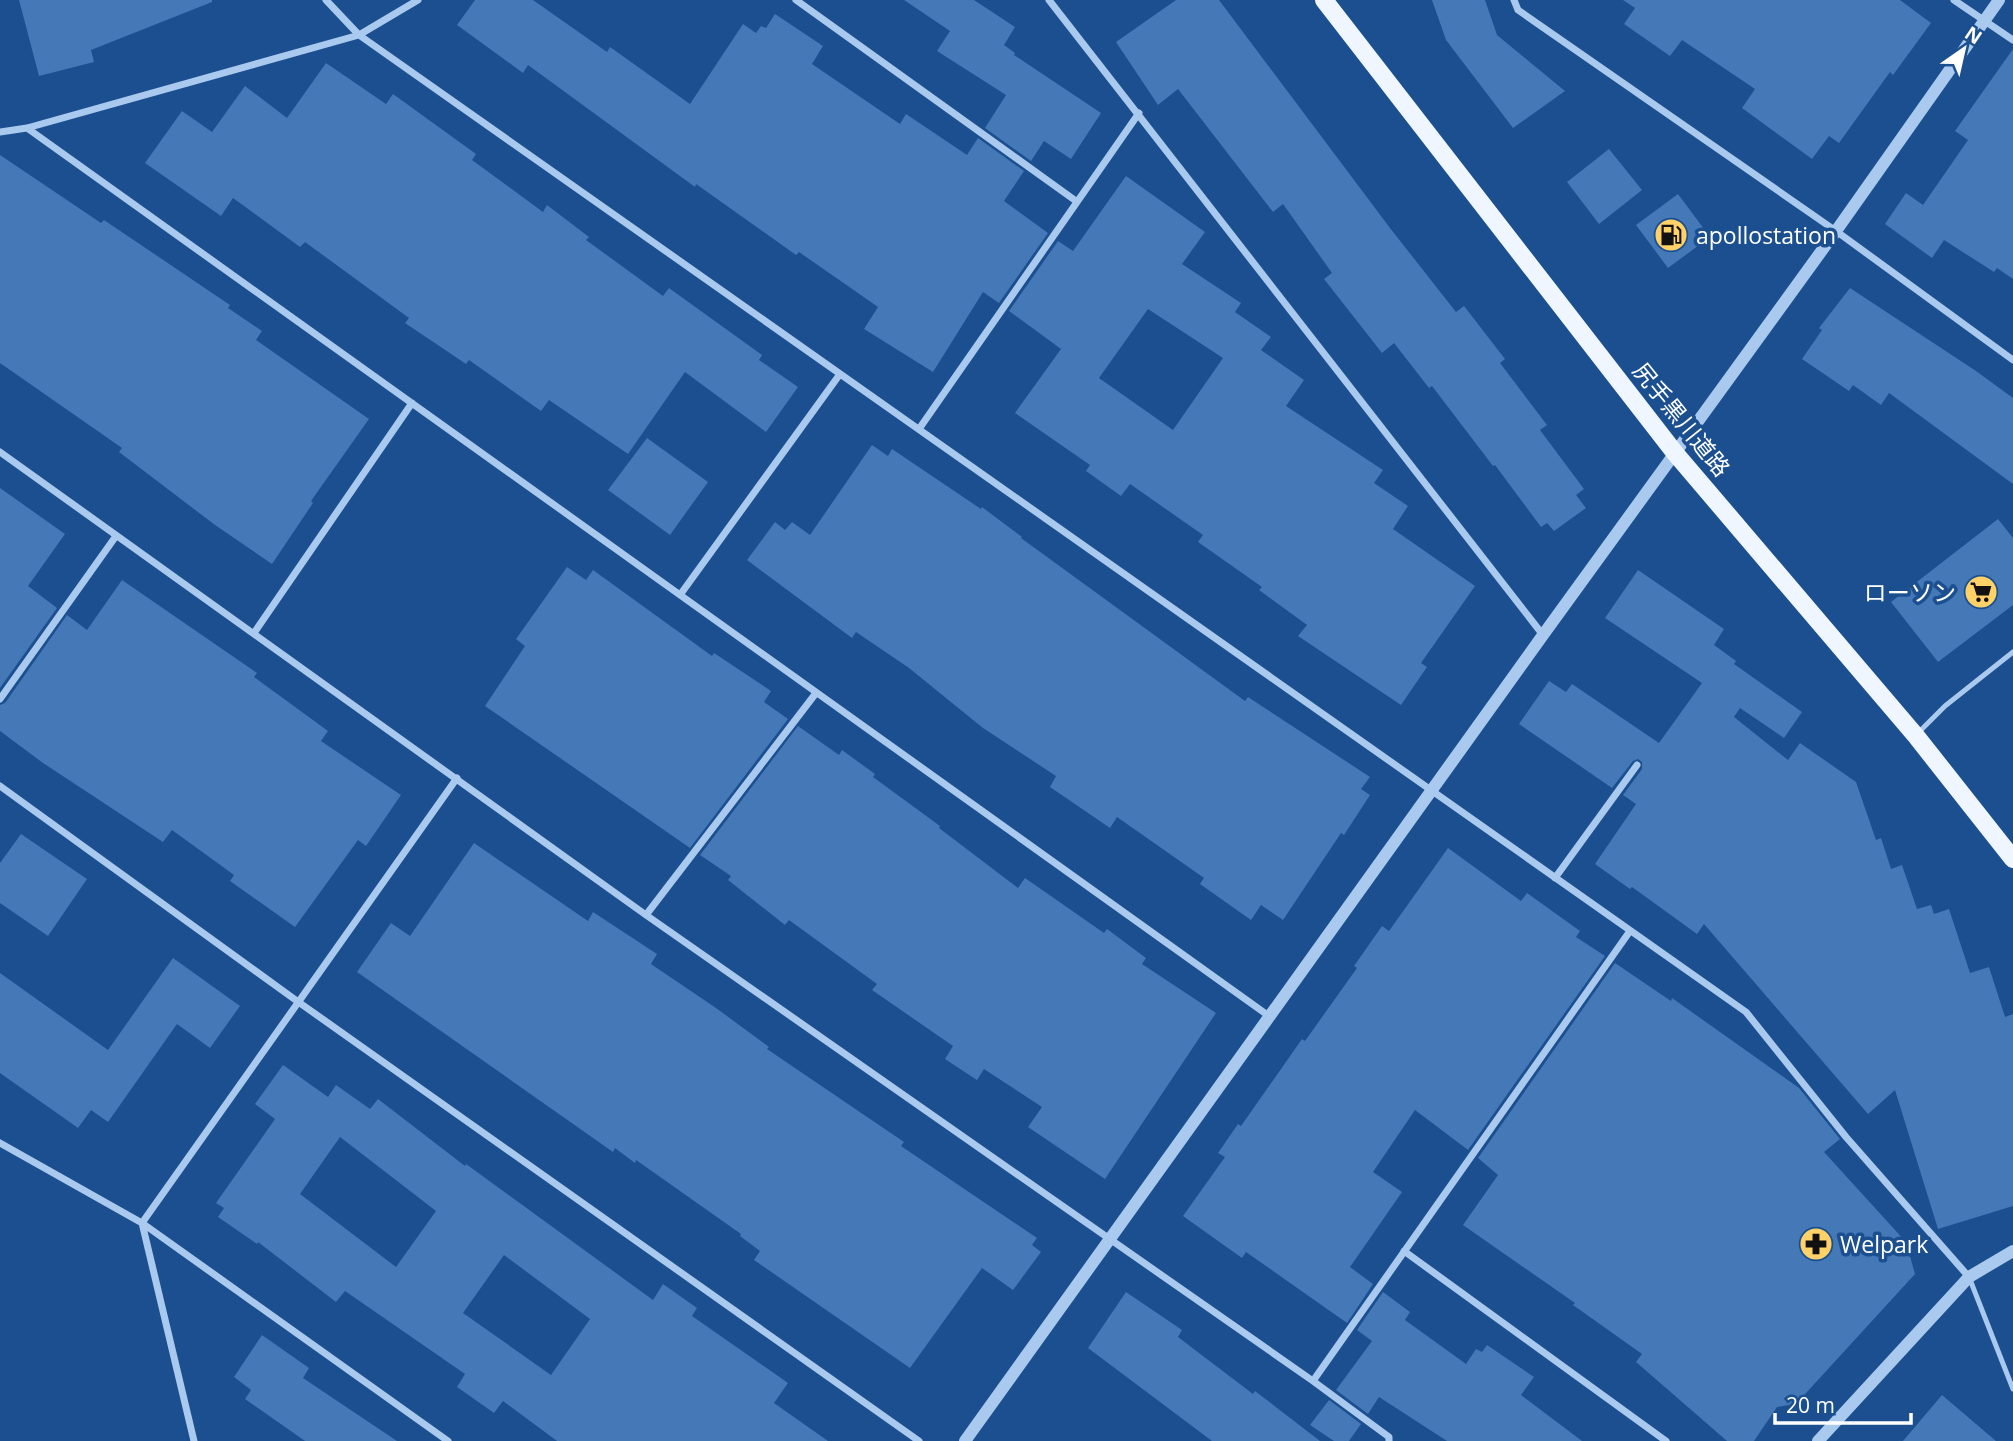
<svg xmlns="http://www.w3.org/2000/svg" width="2013" height="1441" viewBox="0 0 2013 1441" font-family="'Open Sans','Noto Sans JP',sans-serif">
  <rect width="100%" height="100%" fill="#1b4f8f"/>
  <path fill="#4478b7" fill-rule="evenodd" d="M 19,0 L 212,0 L 212,2 L 91,50 L 94,62 L 39,76 Z
    M 475,0 L 533,0 L 607,52 L 610,47 L 690,104 L 743,24 L 756,33 L 761,26 L 766,28 L 775,14 L 823,46 L 812,64 L 900,124 L 906,114 L 967,155 L 978,138 L 1024,171 L 1004,201 L 1048,233 L 999,303 L 983,292 L 933,372 L 864,329 L 878,307 L 799,252 L 796,255 L 696,184 L 695,187 L 528,65 L 523,73 L 457,25 Z
    M 904,0 L 974,0 L 1015,27 L 1004,45 L 1015,53 L 1014,55 L 1101,113 L 1071,159 L 1044,141 L 1031,161 L 985,128 L 1006,95 L 937,51 L 950,31 Z
    M 1176,0 L 1219,0 L 1390,228 L 1456,312 L 1464,306 L 1505,359 L 1500,363 L 1547,425 L 1540,430 L 1584,489 L 1576,495 L 1586,508 L 1554,531 L 1547,523 L 1541,527 L 1495,465 L 1493,466 L 1432,386 L 1429,388 L 1394,343 L 1382,353 L 1324,279 L 1332,273 L 1283,204 L 1273,212 L 1178,89 L 1158,105 L 1116,42 Z
    M 1432,0 L 1485,0 L 1497,35 L 1565,91 L 1513,128 L 1446,40 Z
    M 1623,0 L 1900,0 L 1931,23 L 1893,75 L 1890,72 L 1839,143 L 1829,136 L 1812,159 L 1742,108 L 1755,89 L 1682,40 L 1670,56 L 1624,24 L 1635,8 Z
    M 2013,49 L 2013,279 L 1997,268 L 1994,272 L 1944,240 L 1932,258 L 1885,224 L 1906,193 L 1923,205 L 1968,140 L 1955,131 Z
    M 326,63 L 386,104 L 393,94 L 476,154 L 472,160 L 543,212 L 547,205 L 589,237 L 586,240 L 663,296 L 669,288 L 762,355 L 759,360 L 798,387 L 766,432 L 685,372 L 628,454 L 549,400 L 541,411 L 469,360 L 466,364 L 405,323 L 409,318 L 305,242 L 300,247 L 233,198 L 221,216 L 145,163 L 182,111 L 212,132 L 245,86 L 287,118 Z
    M 1609,149 L 1642,190 L 1599,224 L 1567,182 Z
    M 0,155 L 101,223 L 104,220 L 230,305 L 228,308 L 262,331 L 256,340 L 369,419 L 311,501 L 313,503 L 272,564 L 215,525 L 119,452 L 122,448 L 0,363 Z
    M 1126,176 L 1205,232 L 1182,264 L 1241,303 L 1235,312 L 1271,337 L 1261,350 L 1304,380 L 1286,406 L 1383,470 L 1374,483 L 1408,506 L 1393,529 L 1475,586 L 1421,663 L 1427,667 L 1401,705 L 1298,636 L 1307,625 L 1259,590 L 1262,587 L 1198,542 L 1203,535 L 1130,484 L 1121,496 L 1086,471 L 1090,465 L 1015,413 L 1061,349 L 1009,311 L 1058,241 L 1073,251 ZM 1148,309 L 1223,358 L 1173,430 L 1099,378 Z
    M 1678,194 L 1710,237 L 1668,268 L 1636,225 Z
    M 1850,288 L 1976,371 L 2013,398 L 2013,484 L 1889,393 L 1881,405 L 1853,385 L 1849,391 L 1802,359 L 1822,330 L 1819,328 Z
    M 647,438 L 708,482 L 670,535 L 608,490 Z
    M 872,445 L 888,456 L 892,449 L 981,509 L 982,507 L 1022,537 L 1021,538 L 1245,701 L 1248,697 L 1370,777 L 1361,789 L 1370,795 L 1344,835 L 1341,833 L 1283,920 L 1261,905 L 1251,920 L 1200,884 L 1204,878 L 1117,817 L 1110,828 L 1050,787 L 1056,776 L 983,728 L 909,668 L 856,632 L 852,638 L 747,560 L 775,522 L 785,530 L 792,522 L 810,535 Z
    M 0,488 L 65,534 L 28,586 L 57,608 L 0,688 Z
    M 1998,519 L 2013,538 L 2013,605 L 1938,662 L 1891,602 Z
    M 567,567 L 586,580 L 593,570 L 712,656 L 714,653 L 771,691 L 764,702 L 788,719 L 690,848 L 485,706 L 525,646 L 516,639 Z
    M 1638,570 L 1724,629 L 1714,645 L 1736,661 L 1734,664 L 1802,712 L 1784,738 L 1740,708 L 1734,717 L 1788,760 L 1800,743 L 1856,782 L 1876,840 L 1881,838 L 1891,869 L 1902,865 L 1917,909 L 1931,905 L 1934,914 L 1949,909 L 1970,973 L 1989,967 L 2005,1017 L 2013,1014 L 2013,1206 L 1938,1229 L 1895,1090 L 1868,1114 L 1704,924 L 1697,934 L 1632,887 L 1630,889 L 1595,864 L 1636,804 L 1623,795 L 1642,769 L 1642,762 L 1638,759 L 1633,761 L 1612,788 L 1519,724 L 1549,681 L 1566,692 L 1572,684 L 1659,743 L 1702,683 L 1605,618 Z
    M 122,580 L 257,673 L 254,677 L 328,731 L 321,741 L 401,795 L 366,846 L 358,840 L 295,927 L 230,881 L 234,875 L 172,830 L 163,842 L 43,763 L 0,731 L 0,705 L 5,703 L 67,615 L 87,630 Z
    M 798,726 L 839,755 L 842,750 L 875,774 L 873,777 L 940,826 L 939,828 L 1018,888 L 1025,878 L 1104,933 L 1107,929 L 1146,958 L 1142,964 L 1216,1013 L 1105,1179 L 1028,1127 L 1042,1107 L 984,1069 L 977,1080 L 945,1059 L 953,1046 L 872,990 L 877,984 L 789,920 L 785,925 L 728,880 L 731,876 L 700,855 Z
    M 21,834 L 87,879 L 48,936 L 0,903 L 0,863 Z
    M 474,843 L 588,921 L 593,912 L 657,954 L 651,964 L 716,1008 L 769,1047 L 767,1049 L 904,1142 L 901,1146 L 1037,1238 L 1032,1245 L 1041,1252 L 1013,1290 L 982,1268 L 910,1368 L 754,1260 L 760,1251 L 740,1236 L 741,1234 L 636,1160 L 635,1163 L 615,1148 L 613,1152 L 357,972 L 391,923 L 410,936 Z
    M 1448,848 L 1521,901 L 1527,893 L 1580,931 L 1576,937 L 1605,956 L 1468,1150 L 1415,1110 L 1373,1172 L 1402,1192 L 1350,1267 L 1373,1284 L 1347,1323 L 1246,1252 L 1242,1258 L 1183,1216 L 1225,1157 L 1218,1153 L 1238,1124 L 1241,1126 L 1302,1039 L 1305,1041 L 1357,968 L 1354,966 L 1382,926 L 1389,931 Z
    M 173,958 L 240,1006 L 210,1048 L 177,1024 L 108,1122 L 91,1110 L 78,1128 L 0,1073 L 0,973 L 108,1050 Z
    M 1615,963 L 1671,1001 L 1672,998 L 1799,1088 L 1840,1139 L 1824,1152 L 1906,1242 L 1915,1274 L 1796,1404 L 1777,1407 L 1754,1441 L 1727,1441 L 1636,1362 L 1642,1354 L 1573,1305 L 1575,1303 L 1463,1225 L 1498,1175 L 1478,1158 Z
    M 283,1065 L 328,1097 L 336,1085 L 370,1109 L 378,1099 L 465,1166 L 466,1164 L 653,1300 L 663,1284 L 697,1308 L 692,1316 L 788,1383 L 774,1403 L 828,1441 L 557,1441 L 503,1401 L 494,1413 L 457,1387 L 465,1374 L 345,1291 L 336,1302 L 258,1242 L 257,1244 L 218,1217 L 224,1208 L 216,1203 L 275,1119 L 255,1104 ZM 340,1137 L 436,1211 L 396,1267 L 300,1194 ZM 504,1255 L 590,1319 L 551,1375 L 463,1313 Z
    M 1126,1292 L 1182,1330 L 1178,1337 L 1253,1394 L 1255,1391 L 1320,1441 L 1212,1441 L 1088,1348 Z
    M 1383,1292 L 1410,1312 L 1405,1320 L 1466,1364 L 1476,1349 L 1482,1352 L 1487,1345 L 1534,1377 L 1521,1395 L 1582,1441 L 1447,1441 L 1379,1397 L 1368,1414 L 1336,1390 L 1372,1341 L 1357,1330 Z
    M 262,1335 L 309,1368 L 303,1378 L 397,1441 L 305,1441 L 245,1399 L 251,1390 L 234,1377 Z
    M 1942,1395 L 1996,1441 L 1903,1441 Z
    M 1329,1400 L 1361,1424 L 1349,1441 L 1334,1441 L 1310,1425 Z"/>
  <g fill="none" stroke-linecap="round" stroke-linejoin="round">
    <path stroke="#a9c9ee" stroke-width="5" d="M 1917,734 L 1945,706 L 2013,652
      M 1969,1277 L 2013,1389"/>
    <path stroke="#a9c9ee" stroke-width="7" d="M 326,0 L 359,35 L 1746,1012 L 1846,1137 L 1969,1277
      M 796,0 L 1076,201
      M 1049,0 L 1543,635
      M 1514,0 L 1518,10 L 1836,231 L 2013,360
      M 1954,0 L 2013,40
      M 27,128 L 1269,1016
      M 0,132 L 27,128 L 359,35 L 418,0
      M 919,429 L 1139,113
      M 0,452 L 646,915 L 1313,1381 L 1389,1437 L 1389,1441
      M 680,595 L 840,374
      M 254,633 L 412,403
      M 0,699 L 116,536
      M 0,786 L 297,1001 L 919,1441
      M 1555,878 L 1637,765
      M 646,915 L 816,693
      M 0,1143 L 142,1223 L 194,1441
      M 1404,1251 L 1666,1441
      M 1313,1381 L 1630,931
      M 448,1441 L 142,1223 L 457,778"/>
    <path stroke="#a9c9ee" stroke-width="12" d="M 965,1441 L 1543,635 L 1836,231 L 1999,0
      M 1818,1441 L 1969,1277 L 2013,1251"/>
    <path stroke="#f0f6ff" stroke-width="18" d="M 1324,0 L 1675,453 L 1916,736 L 2013,859"/>
  </g>
  <defs>
    <symbol id="fuel-disc" viewBox="-11 -11 22 22"><circle r="9.5" fill="#ffd166" stroke="#1b4f8f"/><path d="M-5.5-6h7V0h2V4h1.3V-2.5L3-4.5l.8-.8L6-3V5H2.5V1h-1V6h-7ZM-4.2-4.7v3.2H.2V-4.7Z" fill="#111"/></symbol>
    <symbol id="supermarket-disc" viewBox="-11 -11 22 22"><circle r="9.5" fill="#ffd166" stroke="#1b4f8f"/><path d="M-6-5.5h2.5l.6 2H6L4.5 2H-2.5L-4.4-4H-6ZM-1.5 3.2a1.3 1.3 0 1 0 .1 0ZM3 3.2a1.3 1.3 0 1 0 .1 0Z" fill="#111"/></symbol>
    <symbol id="pharmacy-disc" viewBox="-11 -11 22 22"><circle r="9.5" fill="#ffd166" stroke="#1b4f8f"/><path d="M-2-6h4v4h4v4h-4v4h-4v-4h-4v-4h4Z" fill="#111"/></symbol>
  </defs>
  <g fill-rule="evenodd">
    <use href="#fuel-disc" x="1652" y="216" width="38" height="38"/>
    <use href="#supermarket-disc" x="1962" y="573" width="38" height="38"/>
    <use href="#pharmacy-disc" x="1797" y="1225" width="38" height="38"/>
  </g>
  <g text-anchor="middle" dominant-baseline="central" stroke-width="7" stroke-linejoin="round" paint-order="stroke">
    <g font-size="23" fill="#fff" stroke="#1b4f8f" text-anchor="start">
      <text x="1696" y="235">apollostation</text>
      <text x="1956" y="592" text-anchor="end">ローソン</text>
      <text x="1840" y="1244">Welpark</text>
    </g>
    <g font-size="23" fill="#fff" stroke="#1b4f8f">
      <text transform="translate(1682 419) rotate(51)">尻手黒川道路</text>
    </g>
  </g>
  <g transform="translate(1964 49) rotate(34)" stroke="#1b4f8f" stroke-width="5" paint-order="stroke">
  <path d="M0-5L12 26L0 18L-12 26Z" fill="#ffffff"/>
  <text y="-10" font-size="19" font-weight="bold" text-anchor="middle" fill="#ffffff">N</text>
  </g>
  <path d="M1775 1413v10h136v-10" fill="none" stroke="#ffffff" stroke-width="3.5"/>
  <text x="1786" y="1413" font-size="21" fill="#ffffff" stroke="#1b4f8f" stroke-width="5" paint-order="stroke">20 m</text>
</svg>
